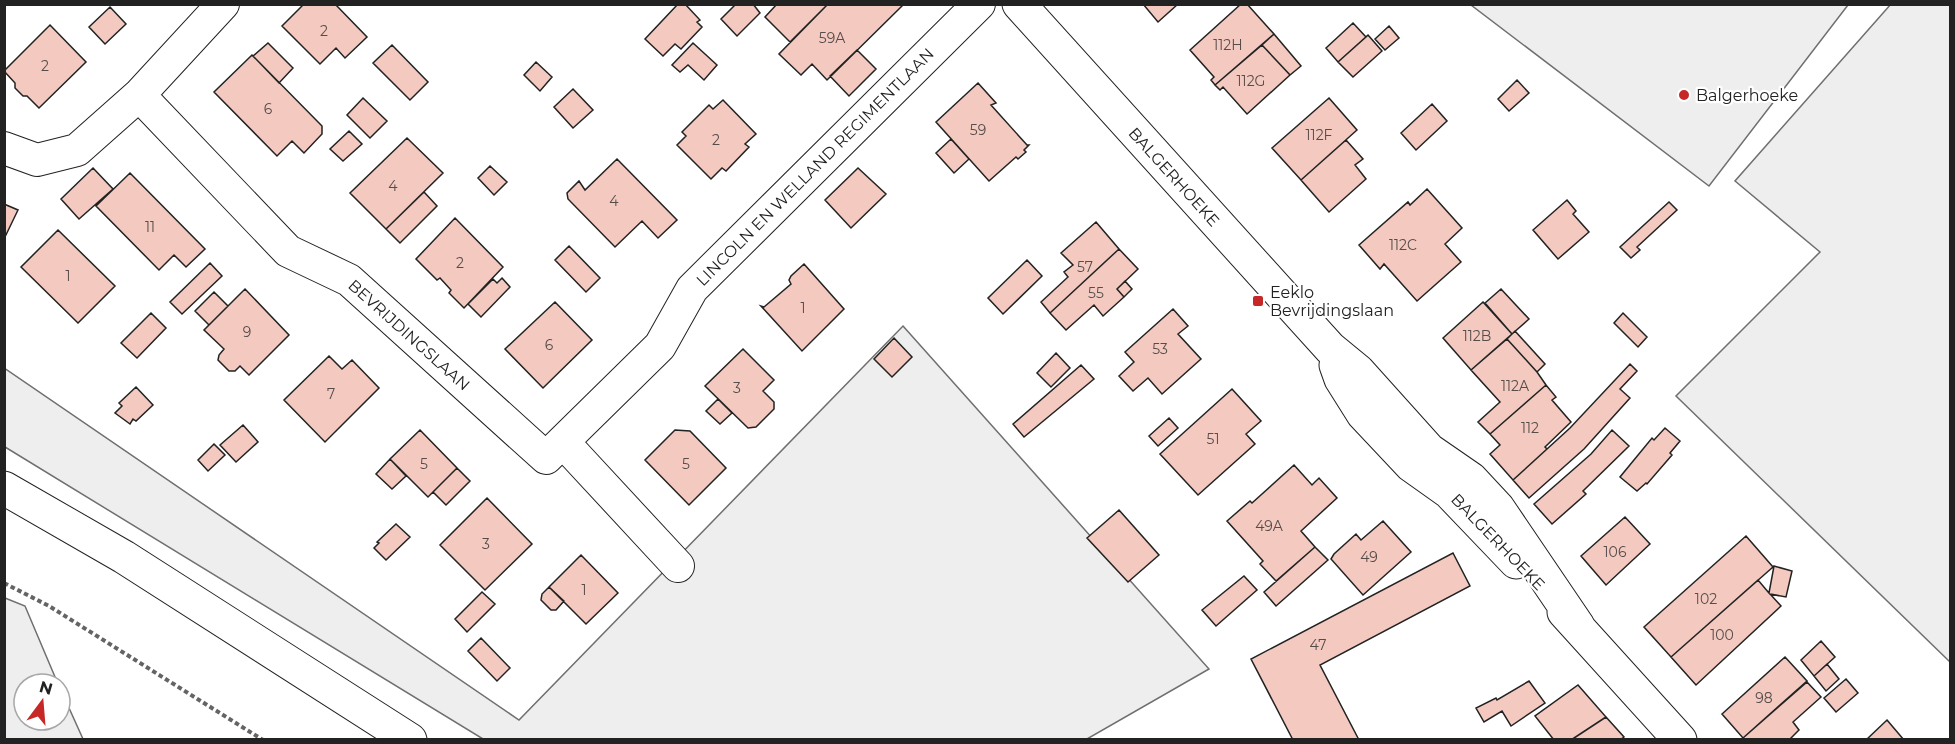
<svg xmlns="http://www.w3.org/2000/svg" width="1955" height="744" viewBox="0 0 1955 744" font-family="Montserrat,sans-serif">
  <rect width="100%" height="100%" fill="#fff"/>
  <path fill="#eee" stroke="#6f6f6f" stroke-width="1.5" d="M 1891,4 L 1950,5 L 1950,662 L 1676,396 L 1820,252 L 1735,181 Z
    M 1471,5 L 1848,5 L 1709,186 Z
    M 903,326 L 1209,669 L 1087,739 L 483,739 L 5,447 L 4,368 L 519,720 Z
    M 5,598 L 25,606 L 58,684 L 24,684 L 24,720 L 60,720 L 60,688 L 83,739 L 5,739 Z"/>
  <path fill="#f3c9c0" stroke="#222" stroke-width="1.5" d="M 304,4 L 335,4 L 367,37 L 345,58 L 336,48 L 320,64 L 282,26 Z
    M 678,4 L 685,4 L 700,20 L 697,22 L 702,27 L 681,49 L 675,44 L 663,56 L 645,39 Z
    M 736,4 L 753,4 L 760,13 L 737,36 L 721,19 Z
    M 777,4 L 828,4 L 790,42 L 765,17 Z
    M 828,4 L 903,5 L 827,80 L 812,64 L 801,75 L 779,54 Z
    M 1143,4 L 1178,4 L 1158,22 Z
    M 1241,4 L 1247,4 L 1274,34 L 1215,85 L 1211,80 L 1214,77 L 1190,50 Z
    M 110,7 L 126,24 L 105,44 L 89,27 Z
    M 1353,23 L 1366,37 L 1338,62 L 1326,48 Z
    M 50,25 L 86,62 L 39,108 L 27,96 L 23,96 L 15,88 L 15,83 L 4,71 Z
    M 1389,26 L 1399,38 L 1385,50 L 1375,39 Z
    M 1274,34 L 1301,66 L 1290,75 L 1262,45 Z
    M 1368,35 L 1382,51 L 1353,77 L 1338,62 Z
    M 268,43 L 293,68 L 279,83 L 253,56 Z
    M 693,43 L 717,65 L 704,80 L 688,65 L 680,72 L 672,65 Z
    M 392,45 L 428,82 L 410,100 L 373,63 Z
    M 1262,45 L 1290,75 L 1247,114 L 1223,87 L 1220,90 L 1215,85 Z
    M 857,50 L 876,69 L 849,96 L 830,76 Z
    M 252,55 L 322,126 L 322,134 L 304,153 L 292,141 L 277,156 L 214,92 Z
    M 536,62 L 552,77 L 540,91 L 524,75 Z
    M 1517,80 L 1529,93 L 1509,111 L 1498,99 Z
    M 978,83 L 996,103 L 991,105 L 1027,145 L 1029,145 L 1024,150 L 1026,152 L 1018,159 L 1016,157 L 989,181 L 936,122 Z
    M 573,89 L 593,110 L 573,128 L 554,107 Z
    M 363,98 L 387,121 L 370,138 L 347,115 Z
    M 1329,98 L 1357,130 L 1301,180 L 1272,148 Z
    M 723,100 L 756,134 L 745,144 L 749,147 L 726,171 L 722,168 L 711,179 L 677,145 L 686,136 L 682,132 L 709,105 L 713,109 Z
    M 1432,104 L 1447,121 L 1416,150 L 1401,133 Z
    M 349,131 L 362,144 L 343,161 L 330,149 Z
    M 407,138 L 443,173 L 386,229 L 350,193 Z
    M 951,139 L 969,159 L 954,173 L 936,153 Z
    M 1346,140 L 1363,159 L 1355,165 L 1366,179 L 1329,212 L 1301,180 Z
    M 617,159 L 677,220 L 658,238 L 642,221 L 615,247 L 568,199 L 567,193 L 579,181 L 585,190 Z
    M 490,166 L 507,182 L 494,195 L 478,178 Z
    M 93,168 L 113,189 L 79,219 L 61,199 Z
    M 858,168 L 886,194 L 851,228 L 825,200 Z
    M 130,173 L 205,249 L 186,267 L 174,255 L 159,270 L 96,206 Z
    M 1427,189 L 1462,228 L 1445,244 L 1461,262 L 1417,301 L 1384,264 L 1380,269 L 1359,245 L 1408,202 L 1410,205 Z
    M 424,192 L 437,206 L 400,243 L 386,229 Z
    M 1567,200 L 1576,211 L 1573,214 L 1589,232 L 1558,259 L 1533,230 Z
    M 1669,202 L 1677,210 L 1637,247 L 1640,250 L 1631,258 L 1620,247 Z
    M 4,204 L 18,210 L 4,239 Z
    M 455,218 L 503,267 L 464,308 L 449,293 L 451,290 L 440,278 L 437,280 L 416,259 Z
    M 1096,222 L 1119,249 L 1050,313 L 1041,302 L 1068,277 L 1064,272 L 1073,265 L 1061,253 Z
    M 58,230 L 115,286 L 78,323 L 21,267 Z
    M 569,246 L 600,278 L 586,292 L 555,260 Z
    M 1119,249 L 1138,269 L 1117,289 L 1124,297 L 1103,316 L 1094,305 L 1066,330 L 1050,313 Z
    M 1027,260 L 1042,276 L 1003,314 L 988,298 Z
    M 210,263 L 222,276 L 182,314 L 170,302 Z
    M 804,264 L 844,309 L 802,351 L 761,306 L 764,307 L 791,284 L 789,280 L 791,276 Z
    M 502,278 L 510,287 L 481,317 L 468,304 L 493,279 L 497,283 Z
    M 1125,281 L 1132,289 L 1124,297 L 1117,289 Z
    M 245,289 L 289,335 L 249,375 L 240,366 L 235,371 L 229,371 L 218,360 L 219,355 L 224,349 L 204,330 Z
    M 1501,289 L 1529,319 L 1512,334 L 1485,303 Z
    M 214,292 L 228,306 L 209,325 L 195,311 Z
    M 555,302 L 592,340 L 543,388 L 505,349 Z
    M 1483,302 L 1512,334 L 1471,370 L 1443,338 Z
    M 1173,309 L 1188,326 L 1178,334 L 1201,359 L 1162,394 L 1148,378 L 1133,391 L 1119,376 L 1134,362 L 1125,352 Z
    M 151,313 L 166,328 L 137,358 L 121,343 Z
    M 1623,313 L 1647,337 L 1638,347 L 1614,323 Z
    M 1515,331 L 1545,364 L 1537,372 L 1507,339 Z
    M 894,338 L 912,357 L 892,377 L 874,359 Z
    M 1507,339 L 1537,372 L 1546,385 L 1490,434 L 1478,422 L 1500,402 L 1471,370 Z
    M 743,349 L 774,380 L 763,391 L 774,402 L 774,409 L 756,427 L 748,428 L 705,386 Z
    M 1056,353 L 1070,368 L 1051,387 L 1037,373 Z
    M 329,356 L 342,369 L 352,360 L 379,388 L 325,442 L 284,400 Z
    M 1630,364 L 1637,371 L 1620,389 L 1630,398 L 1584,449 L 1529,498 L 1513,480 L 1570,428 Z
    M 1081,365 L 1094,379 L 1024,437 L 1013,424 Z
    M 1546,385 L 1556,397 L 1552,400 L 1571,422 L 1545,447 L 1547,449 L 1513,480 L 1490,454 L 1500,445 L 1490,434 Z
    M 136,387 L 153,405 L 136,421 L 133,419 L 130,424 L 115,413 L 122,406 L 119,403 Z
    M 1232,389 L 1261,421 L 1246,434 L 1255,444 L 1198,495 L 1160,454 Z
    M 718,399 L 732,413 L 720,424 L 706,411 Z
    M 1169,418 L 1178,428 L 1158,446 L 1149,436 Z
    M 243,425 L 258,442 L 236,462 L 220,445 Z
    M 1665,428 L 1680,441 L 1670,453 L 1672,455 L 1647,484 L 1646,483 L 1637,491 L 1620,477 L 1652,438 L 1654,440 Z
    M 420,430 L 457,468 L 428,497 L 390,459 Z
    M 675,430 L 690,431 L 726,468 L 689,505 L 645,460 Z
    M 1612,430 L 1629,446 L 1583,491 L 1586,494 L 1552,524 L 1534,504 L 1591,454 Z
    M 214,444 L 225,455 L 208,471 L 198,460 Z
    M 390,459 L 406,476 L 392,489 L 376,474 Z
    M 1294,465 L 1312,485 L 1319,478 L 1337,498 L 1301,531 L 1315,547 L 1276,581 L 1260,564 L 1263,561 L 1227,521 L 1250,501 L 1252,503 Z
    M 457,468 L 470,481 L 446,505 L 433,492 Z
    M 487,498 L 532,544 L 485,590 L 440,545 Z
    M 1119,510 L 1159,555 L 1128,582 L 1087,538 Z
    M 1625,517 L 1650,544 L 1606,585 L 1581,556 Z
    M 1383,521 L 1411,552 L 1363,595 L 1331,559 L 1334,554 L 1356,534 L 1361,540 Z
    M 396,524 L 410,537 L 386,560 L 374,548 L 379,543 L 377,542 Z
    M 1746,536 L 1773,567 L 1671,657 L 1644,627 Z
    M 1315,547 L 1328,560 L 1276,606 L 1264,592 Z
    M 1453,553 L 1470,586 L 1320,665 L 1359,740 L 1293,740 L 1251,659 Z
    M 581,555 L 618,593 L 586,624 L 549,587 Z
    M 1774,566 L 1792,571 L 1786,597 L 1770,594 L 1781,606 L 1696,685 L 1671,657 L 1758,580 L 1769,593 Z
    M 1244,576 L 1257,590 L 1216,626 L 1202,610 Z
    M 549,587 L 564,601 L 556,610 L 551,610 L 541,600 L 542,594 Z
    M 482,592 L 495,604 L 467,632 L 455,619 Z
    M 481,638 L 510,668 L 497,681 L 468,651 Z
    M 1821,641 L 1835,657 L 1814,676 L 1801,660 Z
    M 1785,657 L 1807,681 L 1743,738 L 1722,714 Z
    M 1827,664 L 1839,679 L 1826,691 L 1814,676 Z
    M 1846,679 L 1858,693 L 1836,712 L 1824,698 Z
    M 1529,681 L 1545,703 L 1511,726 L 1502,711 L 1484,722 L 1476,708 L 1496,698 L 1497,700 Z
    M 1807,682 L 1821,697 L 1793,722 L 1799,730 L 1789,740 L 1745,740 L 1743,738 Z
    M 1578,685 L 1606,717 L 1571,740 L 1554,740 L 1535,716 Z
    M 1606,717 L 1624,737 L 1620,740 L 1571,740 Z
    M 1887,720 L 1904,740 L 1866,740 Z"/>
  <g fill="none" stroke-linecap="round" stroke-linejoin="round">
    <defs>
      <path id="minor" d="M 139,95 L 288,251 L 349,280 L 546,458 L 660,346 L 692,289 L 979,4
        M 4,148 L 37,160 L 77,150 L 139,95 L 223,4
        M 564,443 L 678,566"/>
      <path id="secondary" d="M 1019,4 L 1330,348 L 1358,371 L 1429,450 L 1471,479 L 1498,508 L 1578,626
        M 1336,365 L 1341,379 L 1363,414 L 1411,465 L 1449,492 L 1516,562
        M 1564,612 L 1680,740"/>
      <path id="primary" d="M 4,488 L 124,557 L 410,740"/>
    </defs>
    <use href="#minor" stroke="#222" stroke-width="34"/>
    <use href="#secondary" stroke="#222" stroke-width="35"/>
    <use href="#primary" stroke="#222" stroke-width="35"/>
    <path stroke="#646464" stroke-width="4" stroke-dasharray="4.5 3" stroke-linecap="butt" d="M 4,583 L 49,606 L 263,740"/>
    <use href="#minor" stroke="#fff" stroke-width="32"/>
    <use href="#secondary" stroke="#fff" stroke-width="33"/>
    <use href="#primary" stroke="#fff" stroke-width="33"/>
  </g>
  <g fill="#c62828" stroke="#fff" stroke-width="2">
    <circle cx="1684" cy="95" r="6"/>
    <rect x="1252" y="295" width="12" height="12" rx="3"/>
  </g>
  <g text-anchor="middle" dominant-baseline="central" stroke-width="4.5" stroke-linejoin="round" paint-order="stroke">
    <g font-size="14" fill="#564c4a">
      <text x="324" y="31">2</text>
      <text x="832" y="38">59A</text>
      <text x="1228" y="45">112H</text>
      <text x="45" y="66">2</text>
      <text x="1251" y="81">112G</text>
      <text x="268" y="109">6</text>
      <text x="978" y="130">59</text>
      <text x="1319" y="135">112F</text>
      <text x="716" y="140">2</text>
      <text x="393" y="186">4</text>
      <text x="614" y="201">4</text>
      <text x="150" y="227">11</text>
      <text x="1403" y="245">112C</text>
      <text x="460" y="263">2</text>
      <text x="1085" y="267">57</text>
      <text x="68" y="276">1</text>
      <text x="1096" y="293">55</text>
      <text x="803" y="308">1</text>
      <text x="247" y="332">9</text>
      <text x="1477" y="336">112B</text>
      <text x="549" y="345">6</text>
      <text x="1160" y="349">53</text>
      <text x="1515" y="386">112A</text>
      <text x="737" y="388">3</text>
      <text x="331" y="394">7</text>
      <text x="1530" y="428">112</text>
      <text x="1213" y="439">51</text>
      <text x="424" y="464">5</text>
      <text x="686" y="464">5</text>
      <text x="1269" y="526">49A</text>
      <text x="486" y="544">3</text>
      <text x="1615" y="552">106</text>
      <text x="1369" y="557">49</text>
      <text x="584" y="590">1</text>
      <text x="1706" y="599">102</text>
      <text x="1722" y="635">100</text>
      <text x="1318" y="645">47</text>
      <text x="1764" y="698">98</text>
    </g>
    <g font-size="16" fill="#222" stroke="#fff" text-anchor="start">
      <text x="1696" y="95">Balgerhoeke</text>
      <text x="1270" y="292">Eeklo<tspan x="1270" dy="18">Bevrijdingslaan</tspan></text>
    </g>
    <g font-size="16" fill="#222" stroke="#fff">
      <text transform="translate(815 167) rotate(-45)">LINCOLN EN WELLAND REGIMENTLAAN</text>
      <text transform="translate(1174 177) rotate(48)">BALGERHOEKE</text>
      <text transform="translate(409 335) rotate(42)">BEVRIJDINGSLAAN</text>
      <text transform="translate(1498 542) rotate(46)">BALGERHOEKE</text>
    </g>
  </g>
  <rect width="1955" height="744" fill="none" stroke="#222222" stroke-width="12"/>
  <g transform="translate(42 702) rotate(16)"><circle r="28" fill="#ffffff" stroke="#a7a7a7" stroke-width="1.5"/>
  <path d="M0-4.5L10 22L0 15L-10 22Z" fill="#c62828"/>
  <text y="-9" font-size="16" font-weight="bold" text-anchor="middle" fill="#222222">N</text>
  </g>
</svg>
